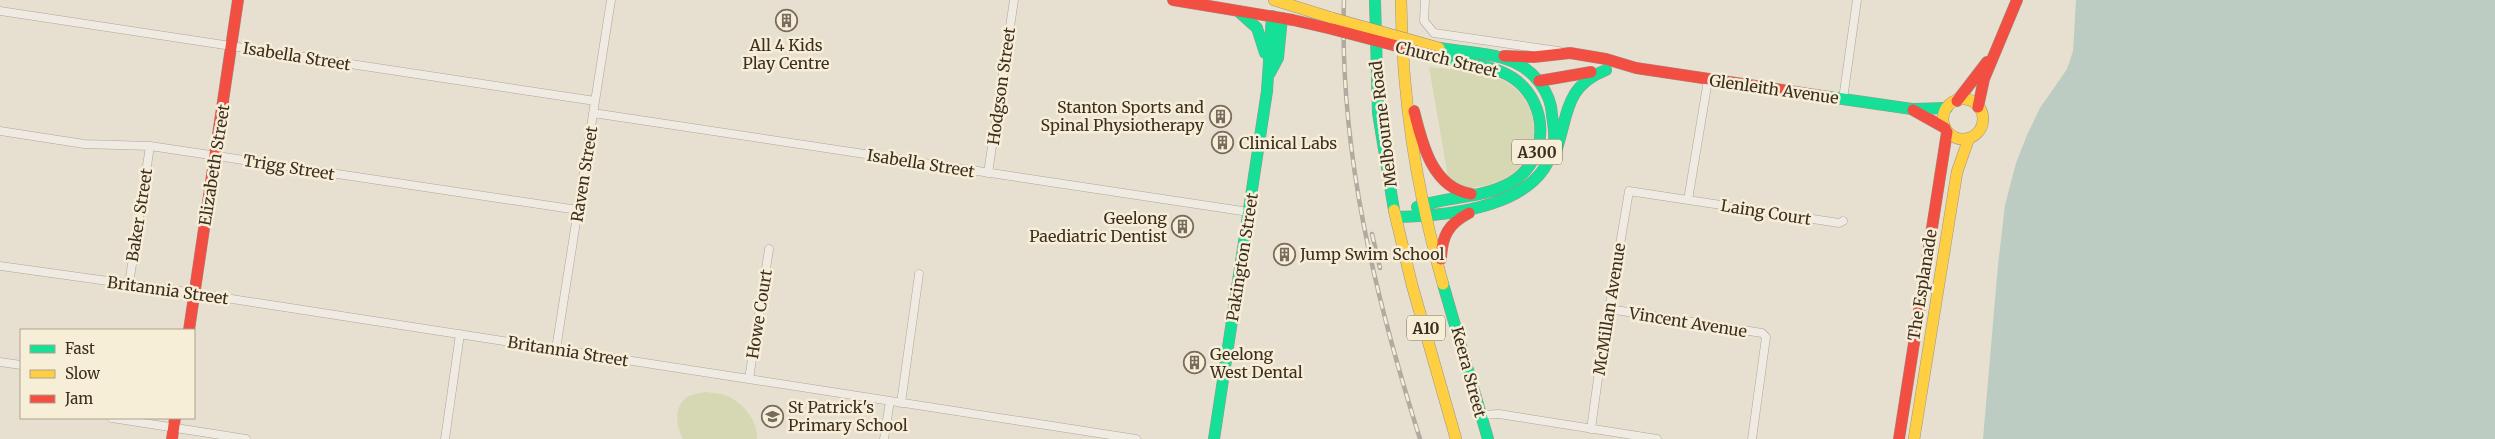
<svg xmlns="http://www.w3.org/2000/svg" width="2495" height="439" viewBox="0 0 2495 439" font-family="Merriweather,serif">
  <rect width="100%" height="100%" fill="#e7e0d1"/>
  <path fill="#d6d7b3" d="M 1429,67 C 1453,70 1483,70 1504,81 C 1538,99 1545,146 1516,171 C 1502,183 1484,186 1466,189 L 1448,177 Z
    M 705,392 C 711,393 719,393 725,395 C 743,402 758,421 757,439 L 683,439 C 676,426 673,404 689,396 C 694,394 700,393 705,392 Z"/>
  <path fill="#bcccc2" d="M 2076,0 L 2495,0 L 2495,439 L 1983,439 L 1998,265 L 2005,205 L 2016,163 L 2027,135 L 2040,108 L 2067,69 L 2073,51 Z"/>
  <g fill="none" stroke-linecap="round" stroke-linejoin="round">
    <defs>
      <path id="street" d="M 1425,0 L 1424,21 L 1434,33 L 1558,51
        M 0,11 L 595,101
        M 1843,99 L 1857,0
        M 593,113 L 1249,212
        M 0,131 L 84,144 L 150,146 L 578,210
        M 988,173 L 1014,0
        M 1688,200 L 1708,80
        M 0,266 L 187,292 L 1136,439
        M 129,284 L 150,146
        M 1609,309 L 1762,333 L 1766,337 L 1752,439
        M 556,349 L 611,0
        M 0,362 L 21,365
        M 749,379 L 769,249
        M 901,403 L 919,274
        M 1481,415 L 1499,414 L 1657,439
        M 112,418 L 246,439
        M 1591,429 L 1600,364 L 1629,191 L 1839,223 L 1843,221
        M 445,439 L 460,334
        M 884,439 L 890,401"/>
      <path id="fast" d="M 1375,0 L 1378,113 L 1394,210
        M 1238,11 L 1257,28 L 1265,53
        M 1270,73 L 1278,58 L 1282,18
        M 1822,96 L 1912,109 L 1947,108
        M 1555,154 C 1569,116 1563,87 1606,70
        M 1417,207 C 1447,196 1481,199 1510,183 C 1550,161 1550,103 1513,78 C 1492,64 1463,63 1439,57
        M 1396,217 C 1447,216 1546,208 1554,141 C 1555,133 1553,123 1552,115 C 1551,92 1534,71 1514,62 C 1491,52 1463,52 1439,48
        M 1443,284 L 1488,439
        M 1214,439 L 1267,91 L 1272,16"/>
      <path id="slow" d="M 1274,0 L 1332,18
        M 1401,0 C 1402,100 1416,187 1443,284
        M1943 119a20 20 0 1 1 40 0a20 20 0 1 1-40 0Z
        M 1394,210 L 1412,285 L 1456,439
        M 1914,439 L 1957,172 L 1969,138"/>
      <path id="jam" d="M 1173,0 L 1293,20 L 1332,29
        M 1504,56 L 1534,57 L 1570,53 L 1606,59 L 1636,68 L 1822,96
        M 1539,81 L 1591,72
        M 1957,101 L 1987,62
        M 1978,107 L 1984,79 L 2017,0
        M 1913,110 L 1945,128
        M 1414,111 C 1422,143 1432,188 1471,194
        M 1441,259 C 1442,236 1448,224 1469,213
        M 189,330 L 238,0
        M 172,439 L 175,418
        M 1899,439 L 1947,132"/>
    </defs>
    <use href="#street" stroke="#ada599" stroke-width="9"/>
    <use href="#fast" stroke="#9c958a" stroke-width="12"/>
    <use href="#slow" stroke="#9c958a" stroke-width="12"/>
    <use href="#jam" stroke="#9c958a" stroke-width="12"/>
    <use href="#street" stroke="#efebe3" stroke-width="8"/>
    <use href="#fast" stroke="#16e098" stroke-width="11"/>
    <use href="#slow" stroke="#ffcf43" stroke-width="11"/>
    <use href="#jam" stroke="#f24e42" stroke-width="11"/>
    <defs>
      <path id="rail" d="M 1344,0 C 1339,151 1375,296 1420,439
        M 1372,234 L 1380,268"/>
    </defs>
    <use href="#rail" stroke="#afaaa2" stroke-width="4.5"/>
    <use href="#rail" stroke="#f7eed8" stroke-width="2.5" stroke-dasharray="8" stroke-linecap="butt"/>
    <defs>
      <path id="slow-bridge" d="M 1332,18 L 1439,48"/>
      <path id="jam-bridge" d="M 1332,29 L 1439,57"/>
    </defs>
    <use href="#slow-bridge" stroke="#928b80" stroke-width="12" stroke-linecap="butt"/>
    <use href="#jam-bridge" stroke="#928b80" stroke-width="12" stroke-linecap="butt"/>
    <use href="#slow-bridge" stroke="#ffcf43" stroke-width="11"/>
    <use href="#jam-bridge" stroke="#f24e42" stroke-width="11"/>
  </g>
  <defs>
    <symbol id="building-ring" viewBox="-11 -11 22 22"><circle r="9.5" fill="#f7eed8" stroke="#786c5e" stroke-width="1.5"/><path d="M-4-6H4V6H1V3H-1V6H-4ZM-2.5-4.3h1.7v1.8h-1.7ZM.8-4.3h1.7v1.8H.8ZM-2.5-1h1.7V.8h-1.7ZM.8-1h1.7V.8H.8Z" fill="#786c5e"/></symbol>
    <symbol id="school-ring" viewBox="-11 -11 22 22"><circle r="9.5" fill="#f7eed8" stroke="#786c5e" stroke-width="1.5"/><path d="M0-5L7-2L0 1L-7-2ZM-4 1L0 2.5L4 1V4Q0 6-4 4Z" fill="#786c5e"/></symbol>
  </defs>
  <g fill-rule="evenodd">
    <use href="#building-ring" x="774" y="8" width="25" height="25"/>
    <use href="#building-ring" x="1208" y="104" width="25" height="25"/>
    <use href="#building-ring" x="1210" y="130" width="25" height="25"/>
    <use href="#building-ring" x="1170" y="214" width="25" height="25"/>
    <use href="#building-ring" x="1272" y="242" width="25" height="25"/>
    <use href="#building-ring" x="1182" y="350" width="25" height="25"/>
    <use href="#school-ring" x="760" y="404" width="25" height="25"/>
  </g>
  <g text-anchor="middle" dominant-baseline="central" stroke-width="5" stroke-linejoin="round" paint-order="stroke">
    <g fill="#f7eed8" stroke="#756857" stroke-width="1">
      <rect x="1512" y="139.5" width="50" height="25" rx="4"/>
      <rect x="1407" y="315.5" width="38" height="25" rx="4"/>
    </g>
    <g font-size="15" font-weight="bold" fill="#3d2e20">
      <text x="1537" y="152">A300</text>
      <text x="1426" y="328">A10</text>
    </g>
    <g font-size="16" fill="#3d2e20" stroke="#f7eed8" text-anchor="start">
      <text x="786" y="45" text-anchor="middle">All 4 Kids<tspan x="786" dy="18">Play Centre</tspan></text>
      <text x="1204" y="107" text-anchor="end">Stanton Sports and<tspan x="1204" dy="18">Spinal Physiotherapy</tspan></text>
      <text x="1239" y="143">Clinical Labs</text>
      <text x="1167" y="218" text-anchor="end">Geelong<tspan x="1167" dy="18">Paediatric Dentist</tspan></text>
      <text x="1300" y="254">Jump Swim School</text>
      <text x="1210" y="354">Geelong<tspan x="1210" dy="18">West Dental</tspan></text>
      <text x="788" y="407">St Patrick's<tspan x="788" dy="18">Primary School</tspan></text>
    </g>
    <g font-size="16" fill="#3d2e20" stroke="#f7eed8">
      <text transform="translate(297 56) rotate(9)">Isabella Street</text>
      <text transform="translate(1447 59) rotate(14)">Church Street</text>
      <text transform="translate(1001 86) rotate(-82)">Hodgson Street</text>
      <text transform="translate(1774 89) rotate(8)">Glenleith Avenue</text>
      <text transform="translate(1383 124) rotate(-97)">Melbourne Road</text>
      <text transform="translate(921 163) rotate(9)">Isabella Street</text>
      <text transform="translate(214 165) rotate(-81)">Elizabeth Street</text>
      <text transform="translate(289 167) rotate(9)">Trigg Street</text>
      <text transform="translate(584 174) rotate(-81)">Raven Street</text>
      <text transform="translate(1766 212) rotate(9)">Laing Court</text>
      <text transform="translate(139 215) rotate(-81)">Baker Street</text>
      <text transform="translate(1242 257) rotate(-81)">Pakington Street</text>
      <text transform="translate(1922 285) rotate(-81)">The Esplanade</text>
      <text transform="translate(168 290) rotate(8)">Britannia Street</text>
      <text transform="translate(1609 309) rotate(-81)">McMillan Avenue</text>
      <text transform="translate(759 314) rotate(-81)">Howe Court</text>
      <text transform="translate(1688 322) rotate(9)">Vincent Avenue</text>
      <text transform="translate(568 351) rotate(9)">Britannia Street</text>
      <text transform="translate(1469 372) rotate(75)">Keera Street</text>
    </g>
  </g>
  <rect x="20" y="329" width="175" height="90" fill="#f7eed8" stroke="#ada18e"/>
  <rect x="30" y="345" width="25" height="8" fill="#16e098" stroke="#ada18e"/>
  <text x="65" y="354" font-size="15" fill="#3d2e20">Fast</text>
  <rect x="30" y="370" width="25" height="8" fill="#ffcf43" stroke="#ada18e"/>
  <text x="65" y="379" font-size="15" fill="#3d2e20">Slow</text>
  <rect x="30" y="395" width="25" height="8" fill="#f24e42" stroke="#ada18e"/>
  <text x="65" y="404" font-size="15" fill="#3d2e20">Jam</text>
</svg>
